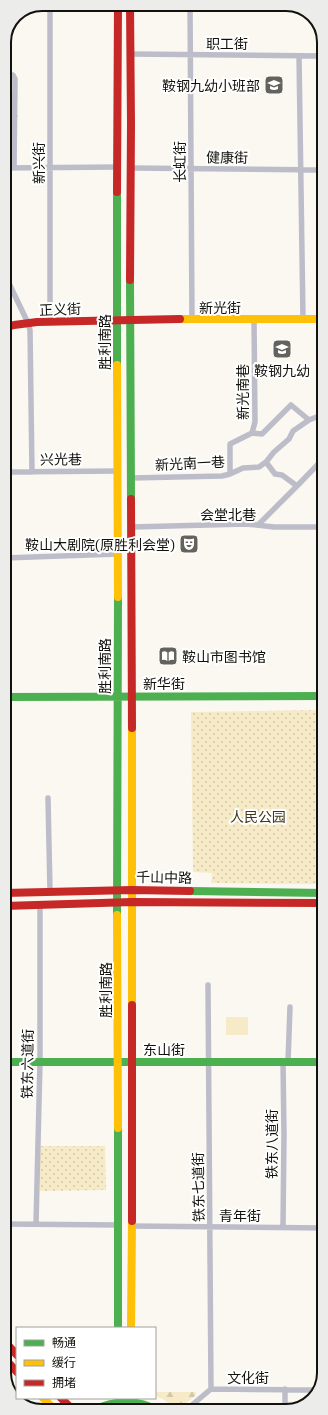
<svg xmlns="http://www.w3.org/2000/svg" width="328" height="1415" viewBox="0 0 328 1415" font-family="'Exo 2','Noto Sans SC',sans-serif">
  <defs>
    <pattern id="grass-dots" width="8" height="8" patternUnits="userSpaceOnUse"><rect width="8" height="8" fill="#f6eac7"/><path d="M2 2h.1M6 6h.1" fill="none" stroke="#d2c8aa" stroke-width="1.8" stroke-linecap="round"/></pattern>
    <pattern id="forest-firs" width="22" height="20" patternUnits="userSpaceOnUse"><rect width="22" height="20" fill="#f6eac7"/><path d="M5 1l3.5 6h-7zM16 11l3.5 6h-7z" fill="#d2c8aa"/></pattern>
  </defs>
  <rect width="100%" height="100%" fill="#faf8f1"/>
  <path fill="url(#grass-dots)" d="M 324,710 L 324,884 L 211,883 L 212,873 L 193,872 L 191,712 Z
    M 40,1146 L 105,1146 L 106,1190 L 40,1191 Z"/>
  <path fill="url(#forest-firs)" d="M 155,1390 L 158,1392 L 196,1392 L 195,1396 L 177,1410 L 163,1399 L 155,1396 Z"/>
  <path fill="#f6eac7" d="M 226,1017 L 248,1017 L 248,1035 L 226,1035 Z"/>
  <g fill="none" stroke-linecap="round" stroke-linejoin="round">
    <path stroke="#bdbdca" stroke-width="5.5" d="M 190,4 L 192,320
      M 131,54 L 323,56
      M 299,56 L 303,319
      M 4,76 L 13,75 L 15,79 L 14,168
      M 4,96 L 15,96
      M 4,116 L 15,116
      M 4,168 L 118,167
      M 131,168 L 323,170
      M 4,273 L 28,323 L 30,330 L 32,472
      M 50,322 L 50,4
      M 252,433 L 262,434 L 291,405 L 309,420
      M 266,462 L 275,474 L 282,475 L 297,486
      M 4,472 L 118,471
      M 230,474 L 230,444 L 252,433 L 255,422 L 254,319
      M 132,478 L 222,476 L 230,474 L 243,468 L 259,467 L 266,462 L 274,452 L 289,439 L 293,431 L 309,420 L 324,414
      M 258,525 L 297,486 L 324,458
      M 132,527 L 246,524 L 274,527 L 324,527
      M 4,558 L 118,554
      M 48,798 L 50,892
      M 208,985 L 211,1389
      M 283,1062 L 284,1134 L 283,1227
      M 288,1062 L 290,1007
      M 5,1224 L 118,1225
      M 36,1224 L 40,1062 L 40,905
      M 131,1226 L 324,1228
      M 285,1389 L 285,1410
      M 10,1391 L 17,1391
      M 186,1410 L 211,1389 L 318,1390"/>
    <path stroke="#4caf50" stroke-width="8" d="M 130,280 L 131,499
      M 117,365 L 117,192
      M 4,697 L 324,696
      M 190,891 L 324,893
      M 117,915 L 118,597
      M 5,1062 L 324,1062
      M 118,1128 L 118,1328
      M 91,1411 C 114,1400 136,1398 159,1411"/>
    <path stroke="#ffc107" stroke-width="8" d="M 180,319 L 323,319
      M 117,365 L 118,597
      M 132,728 L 132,1005
      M 117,915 L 118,1128
      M 131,1328 L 132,1221
      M 43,1398 L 56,1411"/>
    <path stroke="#c62828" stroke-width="8" d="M 130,4 L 131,124 L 130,280
      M 117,192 L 118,4
      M 4,328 L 14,325 L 37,322 L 180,319
      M 131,499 L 132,728
      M 4,893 L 132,890 L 190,891
      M 4,906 L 132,902 L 324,903
      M 132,1221 L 132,1005
      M 5,1342 L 17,1355
      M 5,1359 L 17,1372
      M 61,1398 L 74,1411"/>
  </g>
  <defs>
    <symbol id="school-square" viewBox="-11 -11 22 22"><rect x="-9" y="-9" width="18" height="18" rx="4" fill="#63625c" stroke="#fff"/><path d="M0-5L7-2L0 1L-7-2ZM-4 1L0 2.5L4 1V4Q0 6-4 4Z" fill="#fff"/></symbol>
    <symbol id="theatre-square" viewBox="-11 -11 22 22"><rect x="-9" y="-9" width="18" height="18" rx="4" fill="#63625c" stroke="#fff"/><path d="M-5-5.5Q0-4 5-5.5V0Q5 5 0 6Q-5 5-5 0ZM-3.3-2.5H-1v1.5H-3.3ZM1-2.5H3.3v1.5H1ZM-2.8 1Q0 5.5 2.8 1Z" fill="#fff"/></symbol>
    <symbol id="library-square" viewBox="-11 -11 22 22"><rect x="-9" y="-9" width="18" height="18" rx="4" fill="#63625c" stroke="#fff"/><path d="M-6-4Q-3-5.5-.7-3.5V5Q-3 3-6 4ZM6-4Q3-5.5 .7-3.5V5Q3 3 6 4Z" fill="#fff"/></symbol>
  </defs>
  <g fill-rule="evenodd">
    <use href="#school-square" x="263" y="74" width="22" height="22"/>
    <use href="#school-square" x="271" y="338" width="22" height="22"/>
    <use href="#theatre-square" x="178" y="533" width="22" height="22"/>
    <use href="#library-square" x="157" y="645" width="22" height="22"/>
  </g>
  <g text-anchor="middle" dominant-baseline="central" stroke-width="4" stroke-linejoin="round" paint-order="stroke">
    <g font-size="14" fill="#12110b" stroke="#fff">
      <text x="227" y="43">职工街</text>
      <text transform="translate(227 157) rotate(1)">健康街</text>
      <text transform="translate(179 162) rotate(-90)">长虹街</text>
      <text transform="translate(38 163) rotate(-90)">新兴街</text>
      <text x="220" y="307">新光街</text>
      <text transform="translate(60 309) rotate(-2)">正义街</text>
      <text transform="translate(104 342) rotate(-90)">胜利南路</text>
      <text transform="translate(242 392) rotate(-90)">新光南巷</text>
      <text transform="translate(61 459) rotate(-1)">兴光巷</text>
      <text transform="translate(190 463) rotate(-3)">新光南一巷</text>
      <text x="228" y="514">会堂北巷</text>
      <text transform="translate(104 666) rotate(-90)">胜利南路</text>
      <text x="164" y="683">新华街</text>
      <text transform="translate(164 877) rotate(1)">千山中路</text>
      <text transform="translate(105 990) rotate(-90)">胜利南路</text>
      <text x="164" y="1049">东山街</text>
      <text transform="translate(27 1064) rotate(-89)">铁东六道街</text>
      <text transform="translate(271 1144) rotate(-90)">铁东八道街</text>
      <text transform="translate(198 1187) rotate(-91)">铁东七道街</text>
      <text x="240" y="1215">青年街</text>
      <text x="248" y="1377">文化街</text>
    </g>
    <g font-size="14" fill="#12110b" stroke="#fff" text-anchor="end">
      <text x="260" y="85">鞍钢九幼小班部</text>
      <text x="282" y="370" text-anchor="middle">鞍钢九幼</text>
      <text x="175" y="544">鞍山大剧院(原胜利会堂)</text>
      <text x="182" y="656" text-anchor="start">鞍山市图书馆</text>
    </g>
    <g font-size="14" fill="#433819" stroke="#fff">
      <text x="258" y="816">人民公园</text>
    </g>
  </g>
  <path d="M0 0H328V1415H0ZM42 11H286A31 31 0 0 1 317 42V1373A31 31 0 0 1 286 1404H42A31 31 0 0 1 11 1373V42A31 31 0 0 1 42 11Z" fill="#ececeb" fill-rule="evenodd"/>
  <path fill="none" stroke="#12110b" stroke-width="2" d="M42 11H286A31 31 0 0 1 317 42V1373A31 31 0 0 1 286 1404H42A31 31 0 0 1 11 1373V42A31 31 0 0 1 42 11Z"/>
  <rect x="16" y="1327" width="140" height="72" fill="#ffffff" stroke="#a0a09d"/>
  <rect x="24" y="1340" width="20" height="6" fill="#4caf50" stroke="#a0a09d"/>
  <text x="52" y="1347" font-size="12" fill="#12110b">畅通</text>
  <rect x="24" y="1360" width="20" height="6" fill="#ffc107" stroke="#a0a09d"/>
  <text x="52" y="1367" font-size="12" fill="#12110b">缓行</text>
  <rect x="24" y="1380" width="20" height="6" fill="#c62828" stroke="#a0a09d"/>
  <text x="52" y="1387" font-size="12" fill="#12110b">拥堵</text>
</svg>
